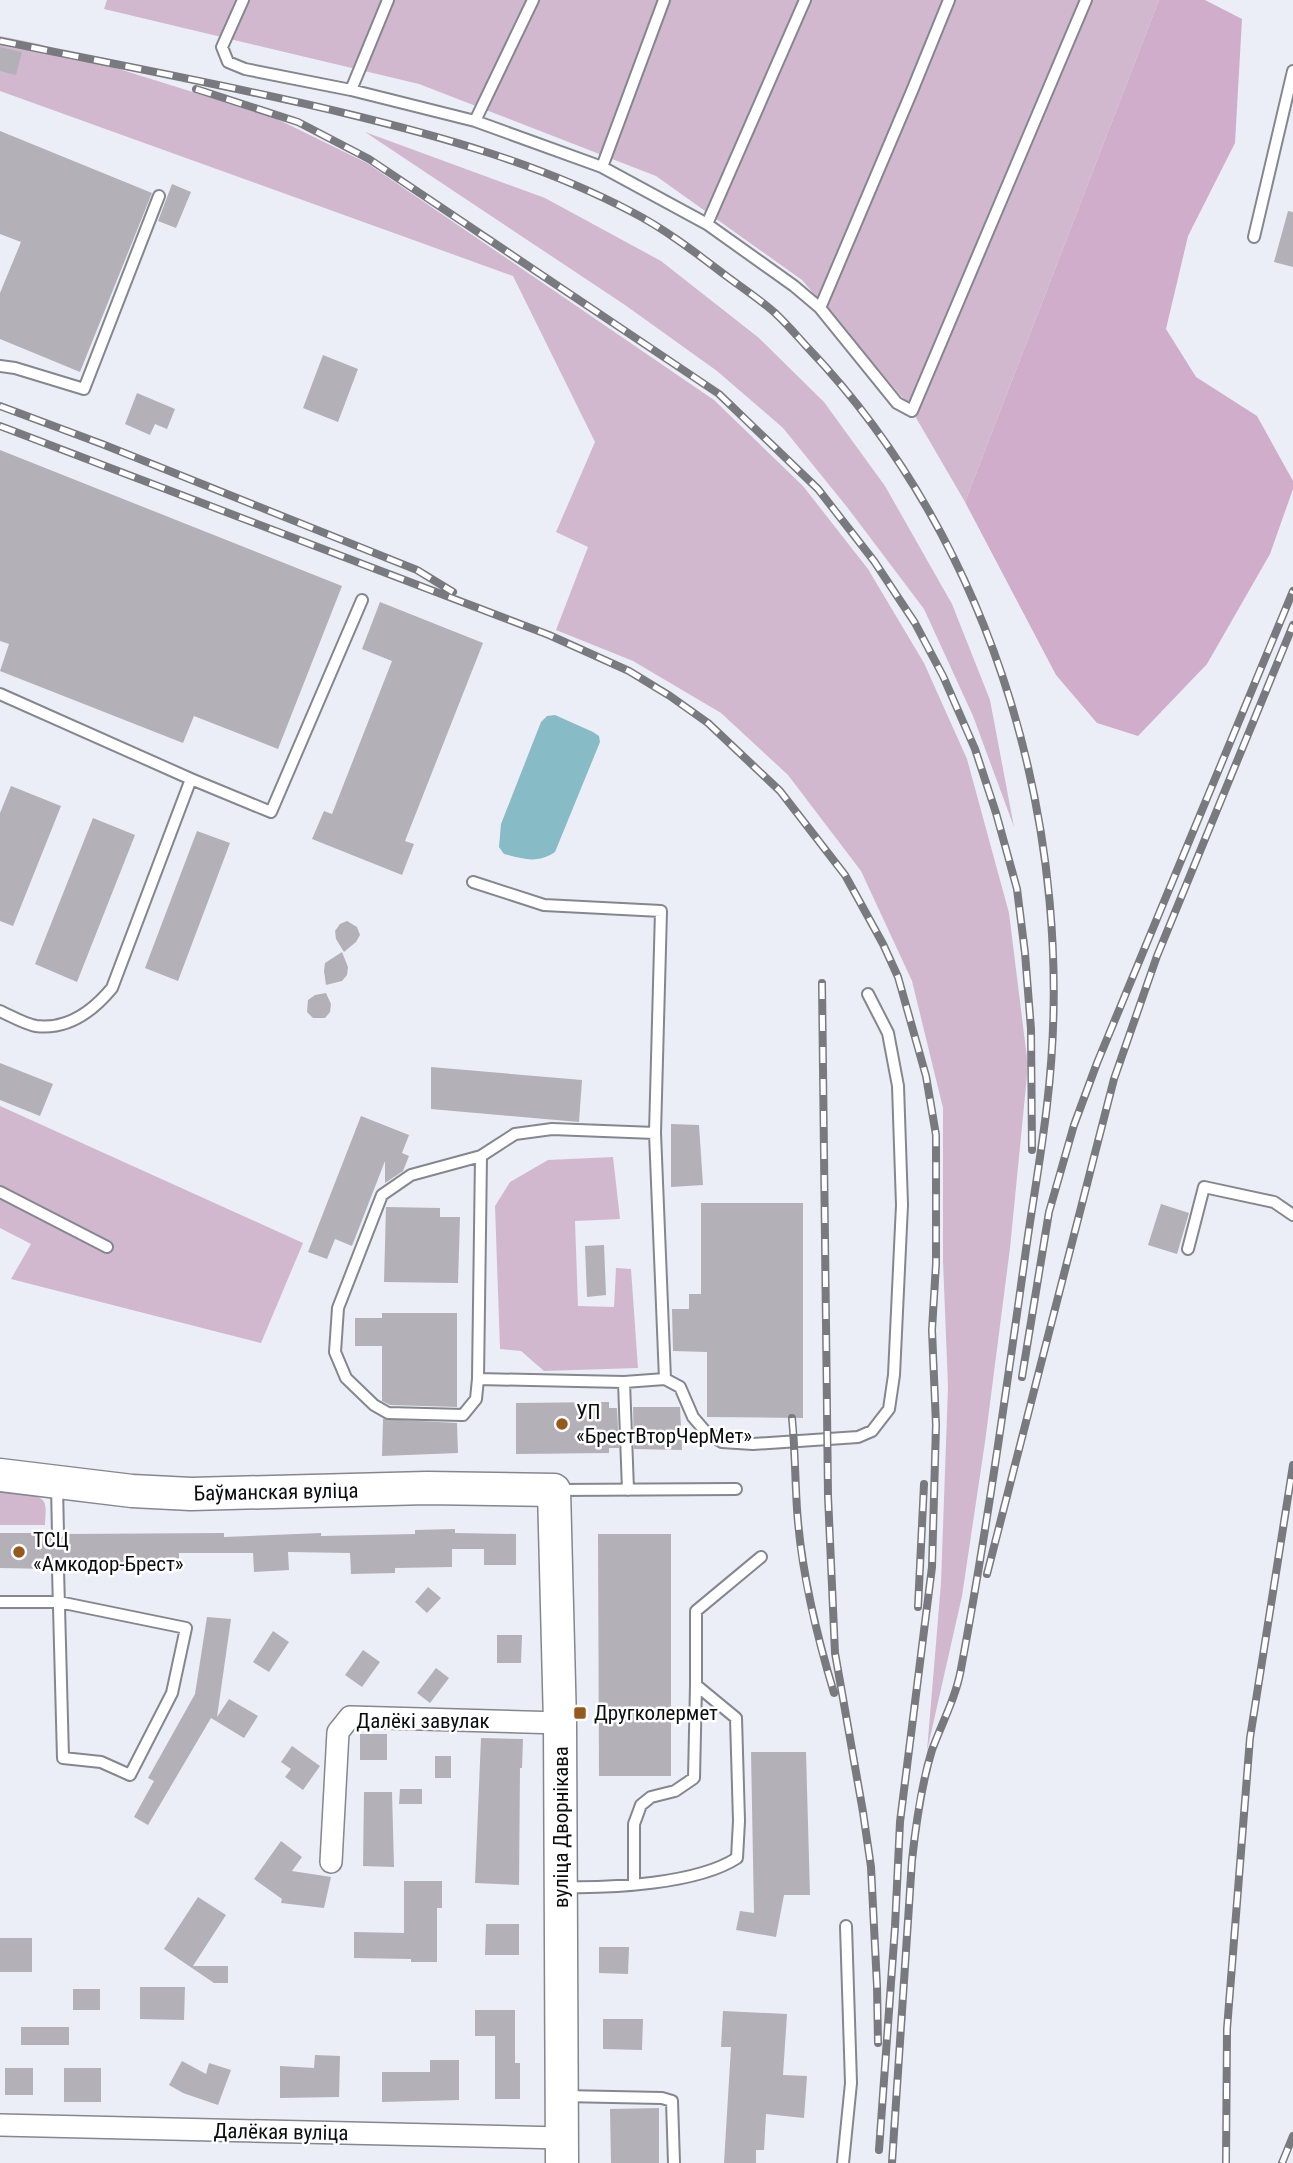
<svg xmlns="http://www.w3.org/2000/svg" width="1293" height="2163" viewBox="0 0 1293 2163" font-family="'Roboto Condensed',sans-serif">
  <rect width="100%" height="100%" fill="#ebeef6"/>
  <path fill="#d2b8cf" d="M 107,0 L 1159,0 L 965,502 L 908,404 L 802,280 L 656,176 L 419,84 L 104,9 Z
    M 0,36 L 39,44 L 273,117 L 367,163 L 714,400 L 803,486 L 868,569 L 924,663 L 967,759 L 1009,913 L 1028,1066 L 1010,1248 L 985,1442 L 962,1596 L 927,1751 L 941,1583 L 948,1387 L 943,1261 L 943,1108 L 912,981 L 861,871 L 788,775 L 721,713 L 633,661 L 556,630 L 588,547 L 556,532 L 595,442 L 513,276 L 0,91 Z
    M 365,132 L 545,198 L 661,261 L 759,338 L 824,402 L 885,486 L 952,604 L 990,700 L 1014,827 L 973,716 L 924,609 L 847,507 L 783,428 L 717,371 L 625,305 Z
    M 0,1106 L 303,1243 L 261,1343 L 11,1279 L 31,1244 L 0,1228 Z
    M 613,1157 L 620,1219 L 575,1221 L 578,1306 L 614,1307 L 616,1268 L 631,1269 L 638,1368 L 544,1371 L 521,1351 L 500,1349 L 495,1206 L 510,1182 L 548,1160 Z
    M 0,1492 C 10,1492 39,1492 44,1502 C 47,1507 45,1519 45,1525 L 0,1525 Z"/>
  <path fill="#d0adcb" d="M 1159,0 L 1205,0 L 1242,19 L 1235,143 L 1188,236 L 1166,329 L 1196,377 L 1257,416 L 1293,481 L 1293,489 L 1270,554 L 1207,664 L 1138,736 L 1097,723 L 1056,675 L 965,502 Z"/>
  <path fill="#87bbc6" d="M 555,715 L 593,732 L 599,736 L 600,742 L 555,852 C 537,864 524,859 504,854 L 499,847 L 501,824 L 541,722 L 547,716 Z"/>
  <path fill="#b3b0b8" d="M 0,47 L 22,52 L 16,75 L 0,71 Z
    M 0,131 L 152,193 L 80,372 L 0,339 L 0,293 L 21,242 L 0,234 Z
    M 172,184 L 191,192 L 176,228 L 158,221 Z
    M 1288,211 L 1293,212 L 1293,267 L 1274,262 Z
    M 323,355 L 358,369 L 338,422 L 303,408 Z
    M 137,393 L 175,409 L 167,429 L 155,424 L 150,435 L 125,424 Z
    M 0,450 L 342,586 L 278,749 L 194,716 L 183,743 L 0,671 L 9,644 L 0,641 Z
    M 380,602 L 483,643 L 405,841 L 414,844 L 402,875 L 312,839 L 324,811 L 332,814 L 392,661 L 362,649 Z
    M 11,786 L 61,806 L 13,926 L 0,921 L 0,813 Z
    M 93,818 L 135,835 L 77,982 L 35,964 Z
    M 197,831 L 230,843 L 178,981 L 145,968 Z
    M 347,921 L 357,927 L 360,935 L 356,942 L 344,952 L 336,939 L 335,931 L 340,924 Z
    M 342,952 L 348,967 L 347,975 L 342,981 L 326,985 L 324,971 L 325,963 Z
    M 326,993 L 331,1004 L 330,1012 L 325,1018 L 313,1018 L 307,1012 L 308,1000 L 315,995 Z
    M 0,1063 L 53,1084 L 40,1116 L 0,1100 Z
    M 431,1067 L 582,1080 L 579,1122 L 431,1109 Z
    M 361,1116 L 409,1135 L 402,1153 L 409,1156 L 403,1171 L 385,1183 L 385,1161 L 352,1246 L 335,1239 L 327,1259 L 308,1252 Z
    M 671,1124 L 699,1125 L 703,1185 L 671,1187 Z
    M 701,1203 L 803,1203 L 803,1418 L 707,1417 L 707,1352 L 673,1351 L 672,1309 L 689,1309 L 689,1294 L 701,1294 Z
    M 1161,1204 L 1189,1213 L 1177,1254 L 1148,1245 Z
    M 386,1207 L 440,1208 L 440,1217 L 460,1217 L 458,1283 L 384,1282 Z
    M 604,1245 L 606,1295 L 587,1297 L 585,1246 Z
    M 382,1313 L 457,1313 L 457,1407 L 390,1405 L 382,1401 L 382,1346 L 355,1346 L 355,1318 L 382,1318 Z
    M 609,1402 L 609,1408 L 617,1408 L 619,1448 L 609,1448 L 609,1453 L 516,1454 L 516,1403 Z
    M 633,1407 L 680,1407 L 682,1450 L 634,1449 Z
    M 383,1419 L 457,1423 L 458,1453 L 382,1456 Z
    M 455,1529 L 455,1533 L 516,1534 L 516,1565 L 484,1565 L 484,1549 L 452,1549 L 452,1567 L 395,1568 L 395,1573 L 351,1574 L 350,1553 L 288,1552 L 289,1570 L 254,1572 L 253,1553 L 179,1553 L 179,1570 L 66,1569 L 64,1564 L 58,1561 L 53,1563 L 50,1569 L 0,1568 L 0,1533 L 50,1533 L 52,1539 L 57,1542 L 63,1540 L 66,1534 L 224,1533 L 224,1537 L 321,1533 L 321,1536 L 415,1534 L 415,1530 Z
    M 598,1534 L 671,1534 L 671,1776 L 599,1776 Z
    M 428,1587 L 441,1598 L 427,1613 L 415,1602 Z
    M 207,1617 L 231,1619 L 217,1717 L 229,1699 L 258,1716 L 244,1738 L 211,1718 L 148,1825 L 134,1817 L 154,1781 L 148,1778 L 195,1694 Z
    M 273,1631 L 289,1642 L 269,1672 L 253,1662 Z
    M 497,1635 L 522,1635 L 521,1663 L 497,1663 Z
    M 363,1650 L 380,1662 L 362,1687 L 345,1675 Z
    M 436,1668 L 449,1678 L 430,1703 L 417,1693 Z
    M 360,1734 L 387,1734 L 387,1760 L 360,1760 Z
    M 481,1738 L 523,1739 L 522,1768 L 520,1768 L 519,1885 L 475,1883 Z
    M 292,1746 L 320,1766 L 303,1790 L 285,1777 L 291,1769 L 281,1762 Z
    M 751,1752 L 806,1752 L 810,1895 L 784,1895 L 776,1937 L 736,1930 L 740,1911 L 754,1913 Z
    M 435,1756 L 451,1756 L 451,1778 L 435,1778 Z
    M 400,1789 L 422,1789 L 422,1804 L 399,1804 Z
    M 364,1792 L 392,1792 L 394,1867 L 363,1866 Z
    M 281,1841 L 302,1857 L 292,1871 L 331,1877 L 324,1908 L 281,1903 L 282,1899 L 254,1879 Z
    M 404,1881 L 442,1881 L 442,1908 L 437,1908 L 437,1962 L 411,1962 L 411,1959 L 354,1958 L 354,1932 L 404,1933 Z
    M 198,1897 L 226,1915 L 193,1966 L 228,1966 L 228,1983 L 214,1983 L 164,1949 Z
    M 486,1924 L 519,1924 L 519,1955 L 485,1955 Z
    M 0,1938 L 32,1938 L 32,1972 L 0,1972 Z
    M 599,1947 L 629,1947 L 628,1974 L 599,1973 Z
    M 140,1987 L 185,1987 L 184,2020 L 140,2019 Z
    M 73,1989 L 100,1989 L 100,2010 L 73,2010 Z
    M 475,2010 L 515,2010 L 515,2063 L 520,2063 L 520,2099 L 495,2099 L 495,2036 L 475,2036 Z
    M 723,2011 L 787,2014 L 783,2075 L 807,2076 L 804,2118 L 766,2114 L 764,2150 L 756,2150 L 756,2163 L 724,2163 L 731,2047 L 721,2047 Z
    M 603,2019 L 643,2019 L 642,2050 L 603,2049 Z
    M 21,2027 L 69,2027 L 69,2045 L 21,2045 Z
    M 315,2055 L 340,2056 L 339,2097 L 280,2098 L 280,2066 L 314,2068 Z
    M 430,2060 L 459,2060 L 459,2100 L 382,2102 L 382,2072 L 430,2072 Z
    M 182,2061 L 206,2074 L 209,2063 L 231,2070 L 218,2105 L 183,2093 L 169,2085 Z
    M 5,2068 L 33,2068 L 33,2095 L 5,2095 Z
    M 64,2068 L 101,2068 L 101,2102 L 64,2102 Z
    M 659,2108 L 659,2163 L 611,2163 L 610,2109 Z"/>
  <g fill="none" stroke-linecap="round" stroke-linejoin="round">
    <defs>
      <path id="lane" d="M 243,0 L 222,47 L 228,62 L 245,69 L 351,90
        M 388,0 L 351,90 L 475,121
        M 533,0 L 475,121 L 602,167
        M 664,0 L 602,167 L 707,224
        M 805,0 L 707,224 L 794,286 L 820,308
        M 949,0 L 912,91 L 820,308 L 897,403 L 912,411 L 1086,0
        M 1254,237 L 1293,71
        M 0,366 L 15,368 L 84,389 L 159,196
        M 0,694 L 191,779 L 112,988 C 93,1011 68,1030 36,1026 C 25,1024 11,1016 0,1011
        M 191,779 L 271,812 L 362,600
        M 473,882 L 544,905 L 661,911 L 655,1133
        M 0,1192 L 107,1247
        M 1188,1249 L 1204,1187 L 1274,1202 L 1293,1215
        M 478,1379 L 476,1399 L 463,1415 L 388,1413 L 374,1405 L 346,1378 L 335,1352 L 338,1308 L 382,1195 L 411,1175 L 481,1156
        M 624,1382 L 665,1379 L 680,1387 L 693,1417 L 705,1431 L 722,1442 L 753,1444 L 858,1437 L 872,1431 L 889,1409 L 894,1375 L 902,1205 L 898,1086 L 888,1033 L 868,994
        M 57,1486 L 58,1534
        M 557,1490 L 736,1489
        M 628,1490 L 624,1382 L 478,1379 L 481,1156 L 515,1134 L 552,1129 L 655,1133 L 665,1379
        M 0,1602 L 59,1602 L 186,1628 L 172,1693 L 130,1775 L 101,1762 L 63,1758 L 58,1569
        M 634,1883 L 634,1824 L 641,1805 L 651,1797 L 675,1791 L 694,1778 L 696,1685
        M 564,1887 C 612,1888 697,1884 737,1858 L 739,1821 L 736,1718 L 696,1685 L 696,1611 L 761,1557
        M 563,2096 L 662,2098 L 672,2101 L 674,2163
        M 843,2163 L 851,2083 L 846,1926"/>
      <path id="street" d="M 331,1862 L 338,1732 L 350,1717 L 560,1723
        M 0,2125 L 562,2138"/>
      <path id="secondary" d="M 0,1475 L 132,1491 L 191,1494 L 427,1488 L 554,1490 L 560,1723 L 562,2163"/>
    </defs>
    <use href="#lane" stroke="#84878e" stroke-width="14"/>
    <use href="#street" stroke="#84878e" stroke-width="24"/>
    <use href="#secondary" stroke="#84878e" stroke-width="35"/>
    <use href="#lane" stroke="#fff" stroke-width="10"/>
    <use href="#street" stroke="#fff" stroke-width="21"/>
    <use href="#secondary" stroke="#fff" stroke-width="32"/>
    <defs>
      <path id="rail" d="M 0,41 C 113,64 227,85 340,112 C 440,136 541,164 632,212 C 665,229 696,253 725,275 C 741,287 759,299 774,312 C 786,323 797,336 808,348 C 996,545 1079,837 1047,1105 C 1041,1158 1031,1211 1024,1264 C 1005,1399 986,1535 961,1669 C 956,1697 942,1723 932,1750 C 921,1786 916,1823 912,1860 L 892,2163
        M 196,89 L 298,122 L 369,159 L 719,394 L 818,489 L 874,561 L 915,623 L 943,676 L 975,749 L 996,813 L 1017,889 L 1025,953 L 1031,1029 L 1032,1150
        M 0,406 L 102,444 L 417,570 L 453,592
        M 0,426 L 549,635 L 629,671 L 670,696 L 708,723 L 780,791 L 845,875 L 883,944 L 898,977 L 926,1076 L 936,1135 L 936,1264 L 932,1330 L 936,1425 L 932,1567 L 900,1822 L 895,1927 L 879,2150
        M 822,983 L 828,1496 L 835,1653 L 863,1812 L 871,1867 L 877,1986 L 878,2043
        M 1022,1377 L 1049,1212 L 1074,1125 L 1097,1063 L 1293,591
        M 792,1418 C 795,1448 795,1478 797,1509 C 801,1572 816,1633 834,1693
        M 987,1574 L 1114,1079 L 1157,956 L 1293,625
        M 918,1607 L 924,1484
        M 1226,2163 L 1227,2029 L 1250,1738 L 1293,1465
        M 1282,2163 L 1293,2136"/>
    </defs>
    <use href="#rail" stroke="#787a7f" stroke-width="8"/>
    <use href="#rail" stroke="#fff" stroke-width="5" stroke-dasharray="16" stroke-linecap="butt"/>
  </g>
  <g fill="#96581d" stroke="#fff" stroke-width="2.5">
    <circle cx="562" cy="1424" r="7"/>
    <circle cx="19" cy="1552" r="7"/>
    <rect x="573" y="1706" width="14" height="14" rx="3.5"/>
  </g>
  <g text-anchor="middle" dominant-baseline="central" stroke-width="5" stroke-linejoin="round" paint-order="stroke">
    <g font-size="21" fill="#0c0d0f" stroke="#fff" text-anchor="start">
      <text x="576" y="1412">УП<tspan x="576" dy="24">«БрестВторЧерМет»</tspan></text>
      <text x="33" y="1540">ТСЦ<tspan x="33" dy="24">«Амкодор-Брест»</tspan></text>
      <text x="594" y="1713">Другколермет</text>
    </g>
    <g font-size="21" fill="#0c0d0f" stroke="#fff">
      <text transform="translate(276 1492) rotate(-1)">Баўманская вуліца</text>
      <text x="423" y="1721">Далёкі завулак</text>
      <text transform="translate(561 1827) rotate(-90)">вуліца Дворнікава</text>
      <text transform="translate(281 2132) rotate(1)">Далёкая вуліца</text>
    </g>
  </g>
</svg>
